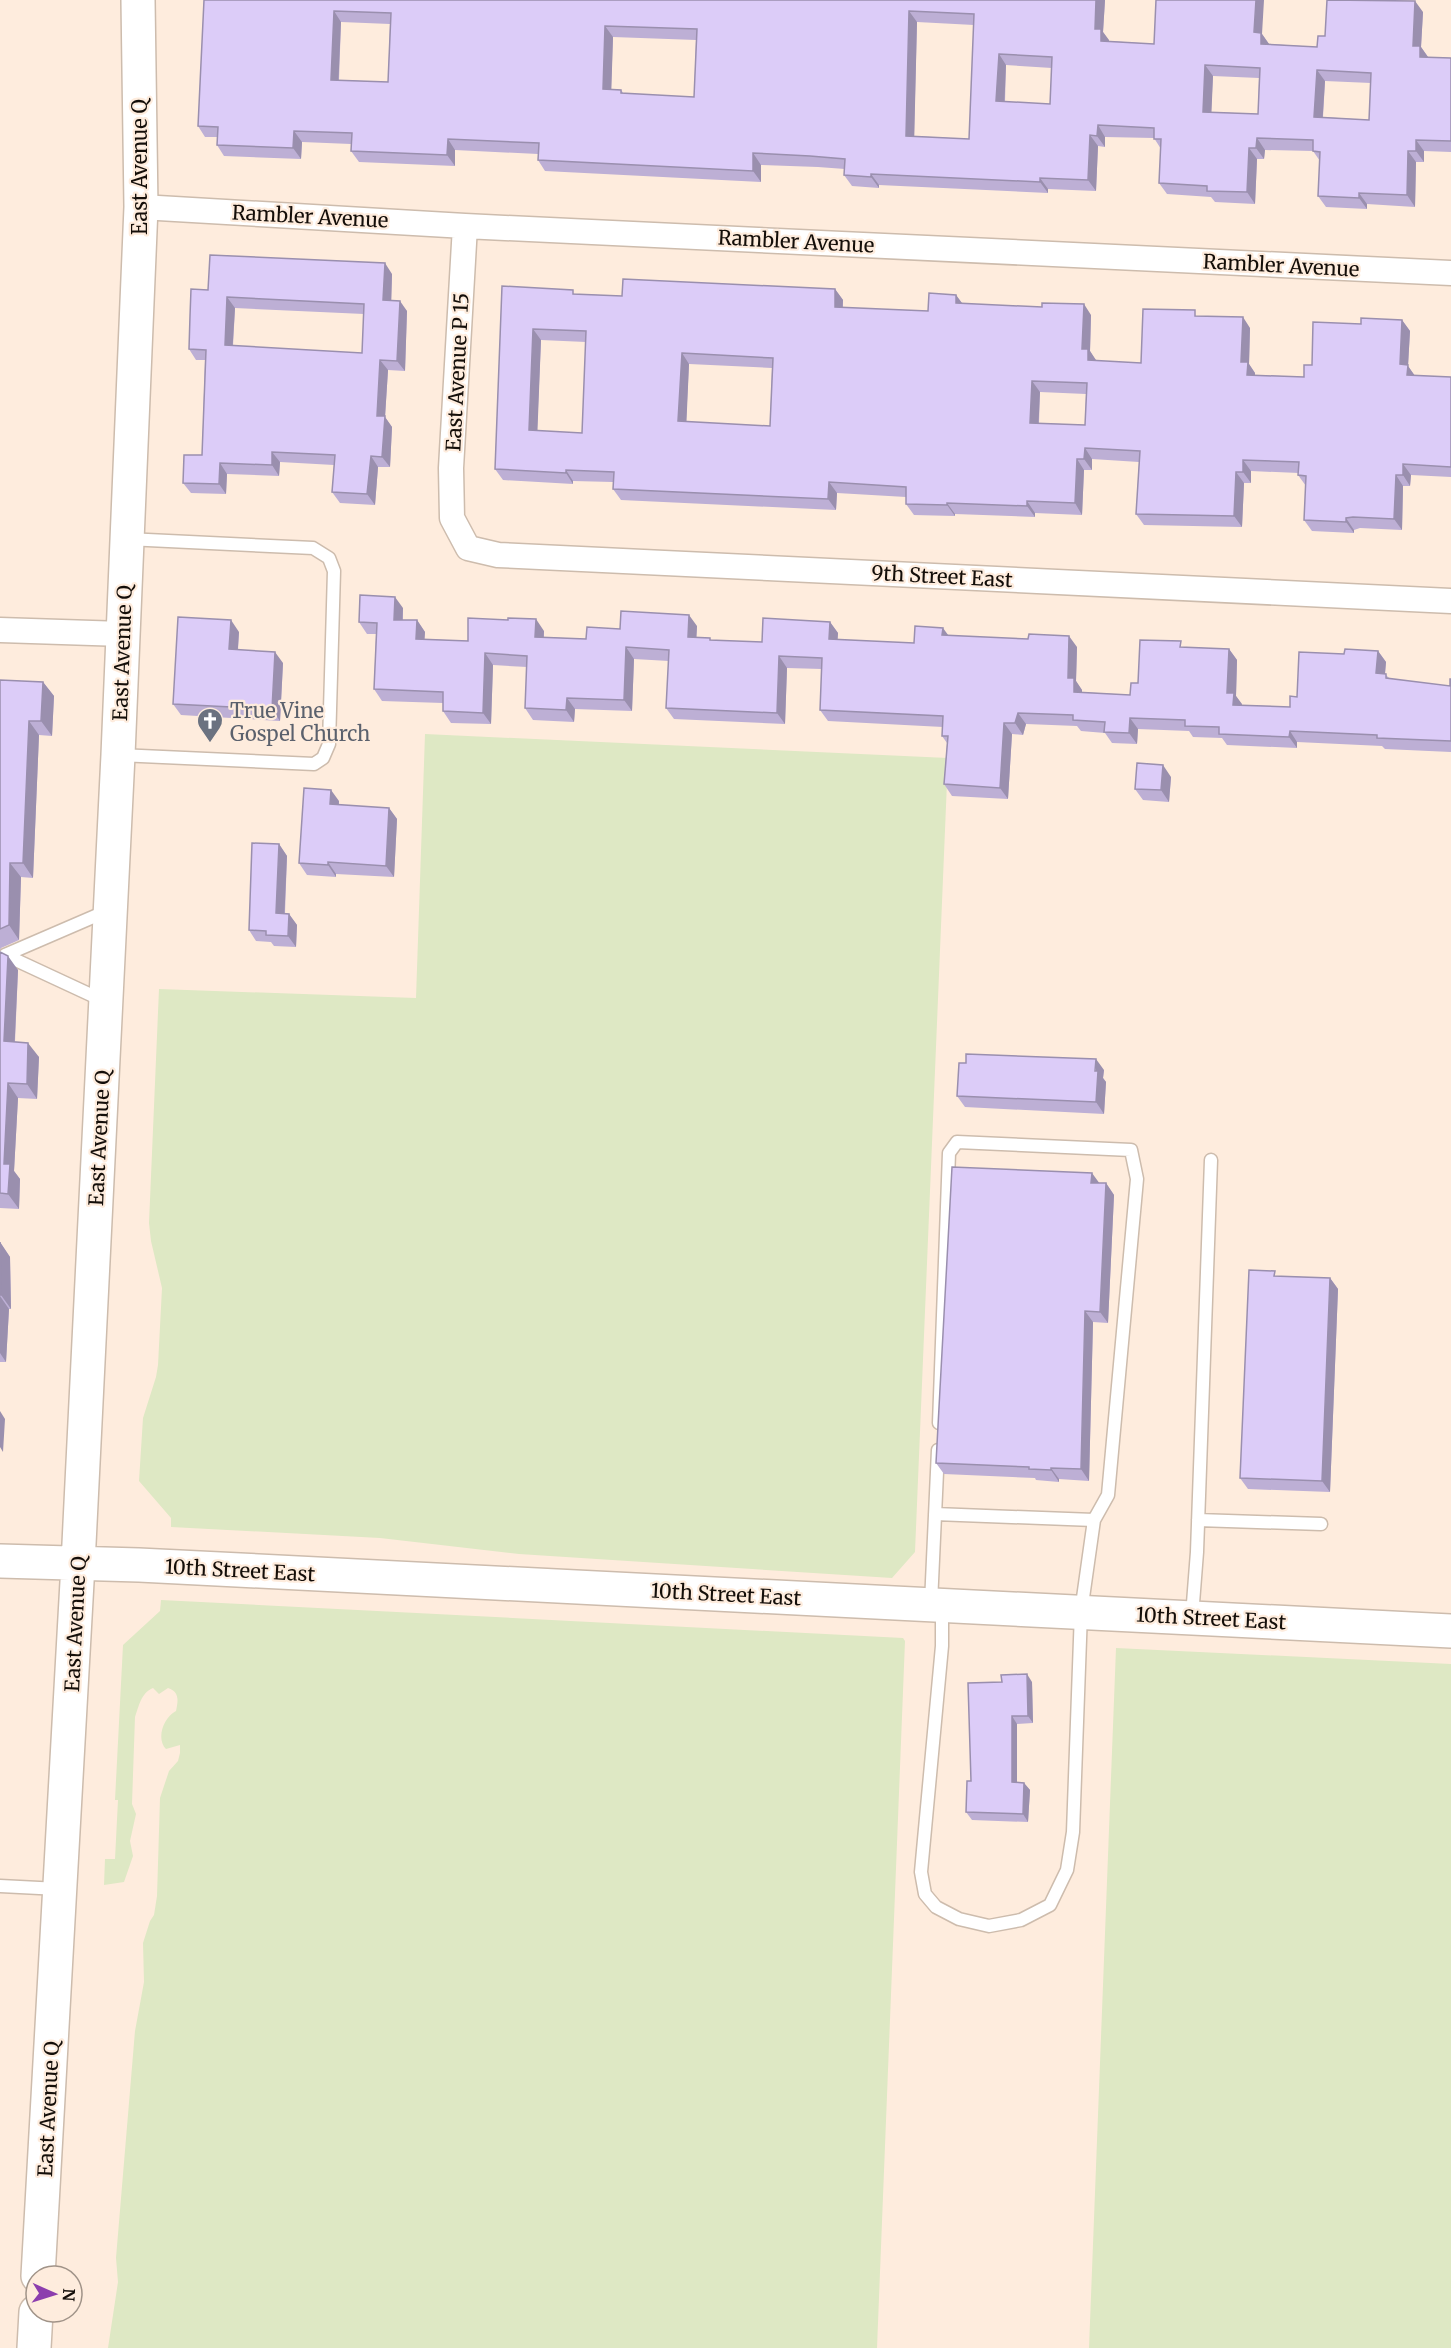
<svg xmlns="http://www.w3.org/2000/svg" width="1451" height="2348" viewBox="0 0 1451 2348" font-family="Merriweather,serif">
  <rect width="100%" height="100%" fill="#feecdd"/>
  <path fill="#dee8c4" d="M 425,734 L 948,758 L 915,1552 L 892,1578 L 519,1554 L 380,1538 L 171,1527 L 171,1518 L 139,1481 L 143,1418 L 156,1377 L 158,1365 L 162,1288 L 151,1241 L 149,1223 L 159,989 L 416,998 Z
    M 161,1600 L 903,1638 L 905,1641 L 877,2348 L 108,2348 L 118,2282 L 116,2258 L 135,2031 L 144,1982 L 143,1943 L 150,1921 L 154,1915 L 157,1896 L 160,1798 L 169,1771 L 178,1761 L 180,1753 L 180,1745 L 166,1749 C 156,1739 163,1718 176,1711 C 178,1701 180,1692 168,1688 L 159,1694 L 153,1688 C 141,1693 139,1706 135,1717 L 132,1804 L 136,1814 L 130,1841 L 133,1856 L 124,1882 L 104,1885 L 105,1859 L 115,1859 L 118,1800 L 115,1800 L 123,1645 L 160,1611 Z
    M 1116,1648 L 1451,1664 L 1451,2348 L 1089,2348 Z"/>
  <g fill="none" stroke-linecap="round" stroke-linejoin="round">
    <defs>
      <path id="lane" d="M 119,755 L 314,764 L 323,758 L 329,744 L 334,571 L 329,558 L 313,548 L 127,539
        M 104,1001 L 5,955 L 107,911
        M 939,1423 L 949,1153 L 957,1142 L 1131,1150 L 1137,1179 L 1108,1495 L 1094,1520 L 1081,1612 L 1073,1832 L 1067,1870 L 1050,1905 L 1021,1920 L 989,1926 L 959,1919 L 936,1907 L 925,1894 L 921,1872 L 942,1646 L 942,1605
        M 935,1514 L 1094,1520
        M 1198,1520 L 1321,1524
        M 931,1603 L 938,1450
        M 1192,1616 L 1197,1552 L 1211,1160
        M 0,1886 L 59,1889"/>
      <path id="street" d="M 141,207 L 465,226 L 1451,273
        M 465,226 L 451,468 L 452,518 L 468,548 L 498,555 L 1451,601
        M 0,630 L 123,634"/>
      <path id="secondary" d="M 0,1561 L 139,1565 L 1451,1631
        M 38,2276 L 78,1564 L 118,755 L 141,207 L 138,0
        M 34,2348 L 36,2312"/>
    </defs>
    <use href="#lane" stroke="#cdbcad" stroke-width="15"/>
    <use href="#street" stroke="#cdbcad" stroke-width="27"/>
    <use href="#secondary" stroke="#cdbcad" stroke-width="36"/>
    <use href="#lane" stroke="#fff" stroke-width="12"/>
    <use href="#street" stroke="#fff" stroke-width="24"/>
    <use href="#secondary" stroke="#fff" stroke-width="33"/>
  </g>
  <path fill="#bdafd5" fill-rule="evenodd" d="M 204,0 L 1105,0 L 1103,32 L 1109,41 L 1154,44 L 1262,34 L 1269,44 L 1317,47 L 1325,36 L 1423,12 L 1421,47 L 1428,57 L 1451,58 L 1451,152 L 1424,151 L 1424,162 L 1416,162 L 1415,207 L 1367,204 L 1367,209 L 1326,207 L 1318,196 L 1320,161 L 1313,151 L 1265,150 L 1264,159 L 1257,159 L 1255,204 L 1215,202 L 1211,197 L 1167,194 L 1159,183 L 1161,149 L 1154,138 L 1105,137 L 1105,147 L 1098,146 L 1096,191 L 1048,189 L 1048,193 L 879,185 L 879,188 L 852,186 L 844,175 L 845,169 L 818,167 L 761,165 L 761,182 L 545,171 L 538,160 L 538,154 L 455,150 L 455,166 L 359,162 L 351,151 L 351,144 L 302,142 L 301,159 L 224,156 L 217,145 L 217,137 L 205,137 L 198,126 ZM 341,22 L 390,24 L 388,82 L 339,80 ZM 917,22 L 974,25 L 969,139 L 914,136 ZM 613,37 L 696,40 L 694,97 L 624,94 L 621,90 L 611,89 ZM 1006,65 L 1052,68 L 1050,104 L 1005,102 ZM 1213,76 L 1259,78 L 1258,114 L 1211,112 ZM 1325,81 L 1371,83 L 1369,120 L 1323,117 Z
    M 392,274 L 391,300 L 407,311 L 405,371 L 388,370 L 385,417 L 392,427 L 390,467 L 378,467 L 375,505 L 340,503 L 332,492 L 334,465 L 280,462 L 279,476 L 227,474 L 226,494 L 191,493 L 183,483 L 202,455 L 205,360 L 196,360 L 189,349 L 208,290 ZM 235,308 L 364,314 L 362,353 L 233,346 Z
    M 502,286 L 577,294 L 622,296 L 835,289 L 843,300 L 843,308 L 928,311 L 956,295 L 962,303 L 1091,315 L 1090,351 L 1096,361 L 1141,363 L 1199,316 L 1250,328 L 1249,364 L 1255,373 L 1255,375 L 1304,377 L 1312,365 L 1361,324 L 1402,320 L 1410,331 L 1408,366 L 1415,376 L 1451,377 L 1451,477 L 1411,475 L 1410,486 L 1403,486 L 1402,530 L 1360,528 L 1354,530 L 1354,533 L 1312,531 L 1304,520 L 1306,486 L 1298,475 L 1299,473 L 1251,471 L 1251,483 L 1244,483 L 1242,527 L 1144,525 L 1136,514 L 1139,462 L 1092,459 L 1092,470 L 1084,470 L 1082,515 L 1035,513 L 1035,517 L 955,514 L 955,516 L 914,515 L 906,504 L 906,497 L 837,493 L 836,510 L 621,500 L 613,489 L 613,482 L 573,481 L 573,484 L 503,480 L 495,469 ZM 541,340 L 586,342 L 582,433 L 537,431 ZM 689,364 L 772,368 L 770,426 L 686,422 ZM 1040,392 L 1086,394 L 1085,425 L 1039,423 Z
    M 403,608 L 403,620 L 417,620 L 425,632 L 424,639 L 468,641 L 544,631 L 544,637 L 586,639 L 620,629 L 697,626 L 696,637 L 712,640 L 762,642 L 830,622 L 838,633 L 837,640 L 914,643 L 948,636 L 1077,647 L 1076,681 L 1082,690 L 1082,692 L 1130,695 L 1138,683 L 1185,647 L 1229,649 L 1237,660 L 1236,696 L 1242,705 L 1290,707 L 1297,697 L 1344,654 L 1378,651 L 1386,662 L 1385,674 L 1390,679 L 1450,686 L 1451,679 L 1451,752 L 1385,749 L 1382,746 L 1297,742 L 1297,748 L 1227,745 L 1222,738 L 1193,737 L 1189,731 L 1138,729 L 1137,744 L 1112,743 L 1105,733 L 1081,731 L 1077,726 L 1026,724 L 1023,735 L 1012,734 L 1008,799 L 952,796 L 944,784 L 947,743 L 942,736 L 943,727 L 828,721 L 820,710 L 822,669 L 787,668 L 785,724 L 674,719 L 666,708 L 669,661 L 634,659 L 632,711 L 575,709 L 574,722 L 533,720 L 525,708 L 527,667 L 493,665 L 491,724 L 451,723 L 443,711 L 443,703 L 382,701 L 374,689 L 376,634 L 367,634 L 359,622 Z
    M 239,632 L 238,650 L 283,663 L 280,721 L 181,715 L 173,704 Z
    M 0,680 L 43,682 L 54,696 L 52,736 L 39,735 L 33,878 L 21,877 L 19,940 L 1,948 L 0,950 Z
    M 1171,777 L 1169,802 L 1143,800 L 1135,789 Z
    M 339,801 L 339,805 L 389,808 L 397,819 L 394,877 L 336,874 L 336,877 L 307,875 L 299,863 Z
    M 279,844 L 287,856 L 285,913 L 289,914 L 297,925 L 296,947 L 274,946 L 271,942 L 256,941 L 249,930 Z
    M 0,952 L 18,970 L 15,1042 L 39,1057 L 37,1099 L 18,1098 L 14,1171 L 20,1179 L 19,1209 L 0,1208 Z
    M 1104,1070 L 1103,1078 L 1106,1082 L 1104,1114 L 965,1107 L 957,1096 Z
    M 1099,1183 L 1106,1183 L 1114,1195 L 1108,1323 L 1093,1322 L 1089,1481 L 1059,1479 L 1059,1482 L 1036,1480 L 1035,1478 L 944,1474 L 936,1463 Z
    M 0,1242 L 10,1257 L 11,1309 L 9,1309 L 6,1362 L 0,1362 L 0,1367 Z
    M 1278,1276 L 1330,1278 L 1338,1289 L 1330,1492 L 1248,1489 L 1240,1478 Z
    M 1032,1682 L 1033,1723 L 1017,1724 L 1017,1783 L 1024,1783 L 1030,1790 L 1028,1822 L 972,1820 L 966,1812 L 971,1781 Z"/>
  <path fill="#9a8fae" d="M 1096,0 L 1105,0 L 1103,32 L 1109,40 L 1109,52 L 1101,41 L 1095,29 Z
    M 1256,0 L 1264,0 L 1262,34 L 1269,44 L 1261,44 L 1254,32 Z
    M 1415,1 L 1423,12 L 1421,47 L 1428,57 L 1428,68 L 1413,46 Z
    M 334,11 L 341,22 L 338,91 L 331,80 Z
    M 909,11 L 917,22 L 914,147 L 906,136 Z
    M 605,26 L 613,37 L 611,100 L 603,89 Z
    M 999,54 L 1006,65 L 1004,112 L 996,101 Z
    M 1205,65 L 1213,76 L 1211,123 L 1203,112 Z
    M 1317,70 L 1325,81 L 1322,128 L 1314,117 Z
    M 1098,125 L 1105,137 L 1105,147 L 1097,136 Z
    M 294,131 L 302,142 L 301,159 L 293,148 Z
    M 1090,135 L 1098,146 L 1096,191 L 1088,180 Z
    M 1257,138 L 1265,150 L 1264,159 L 1256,148 Z
    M 448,139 L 455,150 L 455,166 L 447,155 Z
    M 1416,140 L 1424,151 L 1424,162 L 1416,151 Z
    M 1249,148 L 1257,159 L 1255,204 L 1247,192 Z
    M 1408,151 L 1416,162 L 1415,207 L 1407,195 Z
    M 753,153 L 761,165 L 761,182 L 753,171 Z
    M 871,174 L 879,185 L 879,188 L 871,177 Z
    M 1040,178 L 1048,189 L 1048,193 L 1040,182 Z
    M 1359,193 L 1367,204 L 1367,209 L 1359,198 Z
    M 385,263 L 392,274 L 391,311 L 383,300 Z
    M 835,289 L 843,300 L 842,318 L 835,307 Z
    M 956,295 L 964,306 L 956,303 Z
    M 227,297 L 235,308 L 232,356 L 225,345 Z
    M 400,301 L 407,311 L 405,371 L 397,361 Z
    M 1084,304 L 1091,315 L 1090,351 L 1096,360 L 1095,371 L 1088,360 L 1082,349 Z
    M 1243,317 L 1250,328 L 1249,364 L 1255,373 L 1255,386 L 1247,375 L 1241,362 Z
    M 1402,320 L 1410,331 L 1408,366 L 1415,376 L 1415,387 L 1400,364 Z
    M 533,329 L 541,340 L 537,442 L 529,430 Z
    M 682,353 L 689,364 L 686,432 L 678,421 Z
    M 380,360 L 388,370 L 385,417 L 392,427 L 390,467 L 382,457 L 377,416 Z
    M 1032,381 L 1040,392 L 1038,434 L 1030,423 Z
    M 1085,448 L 1092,459 L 1092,470 L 1084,459 Z
    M 272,452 L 280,462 L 279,476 L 272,465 Z
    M 371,456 L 378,467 L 375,505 L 367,494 Z
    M 1077,459 L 1084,470 L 1082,515 L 1075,503 Z
    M 1243,460 L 1251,471 L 1251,483 L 1243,472 Z
    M 220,463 L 227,474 L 226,494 L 219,484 Z
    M 1403,464 L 1411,475 L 1410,486 L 1403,475 Z
    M 566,470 L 573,481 L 573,484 L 566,473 Z
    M 1236,472 L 1244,483 L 1242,527 L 1234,516 Z
    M 1396,475 L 1403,486 L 1402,530 L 1394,519 Z
    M 829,482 L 837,493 L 836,510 L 828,499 Z
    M 1027,501 L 1035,513 L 1035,517 L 1027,506 Z
    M 947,503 L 955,514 L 955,516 L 947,505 Z
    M 1346,518 L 1354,530 L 1354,533 L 1346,522 Z
    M 395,597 L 403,608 L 402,631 L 394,620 Z
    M 689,615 L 697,626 L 696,648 L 688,637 Z
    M 536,619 L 544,631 L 543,648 L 535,637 Z
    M 231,620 L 239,632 L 237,661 L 229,649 Z
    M 417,620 L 425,632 L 424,650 L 416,639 Z
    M 830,622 L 838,633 L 837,651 L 829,639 Z
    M 943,628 L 951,639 L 942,635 Z
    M 1069,636 L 1077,647 L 1076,681 L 1082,690 L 1082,703 L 1074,692 L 1068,678 Z
    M 626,647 L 634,659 L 632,711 L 624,700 Z
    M 1229,649 L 1237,660 L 1236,696 L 1242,704 L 1241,716 L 1233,705 L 1227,693 Z
    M 1378,651 L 1386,662 L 1384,684 L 1376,673 Z
    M 275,652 L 283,663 L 280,721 L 272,709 Z
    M 485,653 L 493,665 L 491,724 L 483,713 Z
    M 779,656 L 787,668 L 785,724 L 777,713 Z
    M 43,682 L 54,696 L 52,736 L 41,721 Z
    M 567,698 L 575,709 L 574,722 L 566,710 Z
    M 1018,713 L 1026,724 L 1023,735 L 1015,723 Z
    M 1130,718 L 1138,729 L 1137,744 L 1129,733 Z
    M 29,721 L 39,735 L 33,878 L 23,863 Z
    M 1004,723 L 1012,734 L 1008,799 L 1000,788 Z
    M 1290,731 L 1297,742 L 1297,748 L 1289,737 Z
    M 1163,765 L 1171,777 L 1169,802 L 1161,790 Z
    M 331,790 L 339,801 L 338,816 L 330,804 Z
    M 389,808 L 397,819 L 394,877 L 386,866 Z
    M 279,844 L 287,856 L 284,924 L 276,913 Z
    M 328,862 L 336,874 L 336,877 L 328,865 Z
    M 10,863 L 21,877 L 19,940 L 9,925 Z
    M 289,914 L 297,925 L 296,947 L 288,936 Z
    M 8,956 L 18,970 L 14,1056 L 4,1041 Z
    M 28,1043 L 39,1057 L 37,1099 L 27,1084 Z
    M 1096,1059 L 1104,1070 L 1103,1078 L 1106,1082 L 1104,1114 L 1096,1102 Z
    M 8,1083 L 18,1098 L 14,1171 L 20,1179 L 19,1209 L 8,1194 L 4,1164 Z
    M 1092,1173 L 1100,1184 L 1091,1183 Z
    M 1106,1183 L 1114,1195 L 1108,1323 L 1100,1312 Z
    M 0,1242 L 10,1257 L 11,1309 L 1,1295 Z
    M 1330,1278 L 1338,1289 L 1330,1492 L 1322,1481 Z
    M 0,1296 L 9,1309 L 6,1362 L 0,1353 Z
    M 1085,1311 L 1093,1322 L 1089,1481 L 1081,1469 Z
    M 0,1411 L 5,1419 L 3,1452 L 0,1447 Z
    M 1051,1468 L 1059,1479 L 1059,1482 L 1051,1470 Z
    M 1027,1674 L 1032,1682 L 1033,1723 L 1028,1716 Z
    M 1012,1716 L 1017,1724 L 1017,1790 L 1012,1782 Z
    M 1024,1783 L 1030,1790 L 1028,1822 L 1023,1814 Z"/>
  <path fill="#dcccf8" stroke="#9a8fae" stroke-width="1.5" fill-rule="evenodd" d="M 204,0 L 1096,0 L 1095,29 L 1101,29 L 1101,41 L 1154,44 L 1156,0 L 1256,0 L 1254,32 L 1261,33 L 1261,44 L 1317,47 L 1318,36 L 1325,36 L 1327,0 L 1415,1 L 1413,46 L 1420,46 L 1420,57 L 1451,58 L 1451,141 L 1416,140 L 1416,151 L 1408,151 L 1407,195 L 1359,193 L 1359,198 L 1318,196 L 1320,152 L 1313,151 L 1313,140 L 1257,138 L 1256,148 L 1249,148 L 1247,192 L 1207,191 L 1207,186 L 1159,183 L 1161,139 L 1154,139 L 1154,128 L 1098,125 L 1097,136 L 1090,135 L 1088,180 L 1040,178 L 1040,182 L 871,174 L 871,177 L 844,175 L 845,159 L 810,156 L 753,153 L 753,171 L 538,160 L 539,143 L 448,139 L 447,155 L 351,151 L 352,133 L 294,131 L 293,148 L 217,145 L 218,127 L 198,126 ZM 334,11 L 391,13 L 388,82 L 331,80 ZM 909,11 L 974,14 L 969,139 L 906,136 ZM 605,26 L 697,29 L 694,97 L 621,93 L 621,90 L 603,89 ZM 999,54 L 1052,57 L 1050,104 L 996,101 ZM 1205,65 L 1260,68 L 1258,114 L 1203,112 ZM 1317,70 L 1371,73 L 1369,120 L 1314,117 Z
    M 210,255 L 385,263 L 383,300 L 400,301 L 397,361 L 380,360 L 377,416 L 385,416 L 382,457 L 371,456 L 367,494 L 332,492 L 335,455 L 272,452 L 272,465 L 220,463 L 219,484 L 183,483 L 184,455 L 202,455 L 206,350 L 189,349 L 190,316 L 191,289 L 208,290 ZM 227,297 L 364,304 L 362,353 L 225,345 Z
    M 623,279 L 835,289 L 835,307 L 928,311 L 929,293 L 956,295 L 956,303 L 1042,307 L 1042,303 L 1084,304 L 1082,349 L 1088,349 L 1088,360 L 1141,363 L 1143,309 L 1195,310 L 1195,316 L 1243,317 L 1241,362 L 1248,362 L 1247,375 L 1304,377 L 1304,365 L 1312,365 L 1313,322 L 1361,324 L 1361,318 L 1402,320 L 1400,364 L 1408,365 L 1407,375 L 1451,377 L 1451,467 L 1403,464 L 1403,475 L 1396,475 L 1394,519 L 1353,517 L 1346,518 L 1346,522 L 1304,520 L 1306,476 L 1298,475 L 1299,462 L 1243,460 L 1243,472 L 1236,472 L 1234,516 L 1136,514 L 1140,451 L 1085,448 L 1084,459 L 1077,459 L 1075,503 L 1027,501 L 1027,506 L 947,503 L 947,505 L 906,504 L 906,487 L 829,482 L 828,499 L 613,489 L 614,472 L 566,470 L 566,473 L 495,469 L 502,286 L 573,290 L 573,294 L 622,296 ZM 533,329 L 586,331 L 582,433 L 529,430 ZM 682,353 L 773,358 L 770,426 L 678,421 ZM 1032,381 L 1087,383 L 1085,425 L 1030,423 Z
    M 360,595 L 395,597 L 394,620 L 417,620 L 416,639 L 468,641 L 468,618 L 508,620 L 508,618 L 536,619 L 535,637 L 586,639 L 587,627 L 620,629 L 621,611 L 689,615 L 688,637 L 710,638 L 710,640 L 762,642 L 763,618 L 830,622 L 829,639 L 914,643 L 915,626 L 943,628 L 942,635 L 1028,639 L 1029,634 L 1069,636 L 1068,678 L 1074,678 L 1074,692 L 1130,695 L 1131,683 L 1138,683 L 1140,640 L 1181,641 L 1180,647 L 1229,649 L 1227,693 L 1234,693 L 1233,705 L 1290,707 L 1290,696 L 1297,697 L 1299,652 L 1344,654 L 1345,649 L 1378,651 L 1376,673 L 1386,674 L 1386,678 L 1450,686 L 1450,679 L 1451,679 L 1451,741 L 1377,738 L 1377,735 L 1290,731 L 1289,737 L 1219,734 L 1219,727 L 1185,726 L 1185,720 L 1130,718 L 1129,733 L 1104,732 L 1105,722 L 1073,720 L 1073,715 L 1018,713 L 1015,723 L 1004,723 L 1000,788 L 944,784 L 948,736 L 942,736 L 943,716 L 820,710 L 822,658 L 779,656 L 777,713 L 666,708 L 669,650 L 626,647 L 624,700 L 567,698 L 566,710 L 525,708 L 527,656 L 485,653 L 483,713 L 443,711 L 443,692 L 374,689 L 377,623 L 359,622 Z
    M 178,617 L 231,620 L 229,649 L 275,652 L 272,709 L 173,704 Z
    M 0,680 L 43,682 L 41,721 L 29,721 L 23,863 L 10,863 L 9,925 L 0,929 Z
    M 1137,763 L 1163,765 L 1161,790 L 1135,789 Z
    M 304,788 L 331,790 L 330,804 L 389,808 L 386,866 L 328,862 L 328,865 L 299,863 Z
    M 252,843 L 279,844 L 276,913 L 289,914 L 288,936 L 266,935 L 266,931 L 249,930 Z
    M 0,952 L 8,956 L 4,1041 L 28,1043 L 27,1084 L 8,1083 L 4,1164 L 10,1164 L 8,1194 L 0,1193 Z
    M 966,1054 L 1096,1059 L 1095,1071 L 1098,1071 L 1096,1102 L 957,1096 L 959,1063 L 966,1063 Z
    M 952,1167 L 1092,1173 L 1091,1183 L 1106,1183 L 1100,1312 L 1085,1311 L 1081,1469 L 1051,1468 L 1051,1470 L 1029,1469 L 1029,1467 L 936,1463 Z
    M 0,1242 L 1,1295 L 0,1295 Z
    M 1249,1270 L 1275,1271 L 1274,1276 L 1330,1278 L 1322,1481 L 1240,1478 Z
    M 1027,1674 L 1028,1716 L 1012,1716 L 1012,1782 L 1024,1783 L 1023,1814 L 966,1812 L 967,1781 L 971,1781 L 968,1683 L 1002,1682 L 1001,1675 Z"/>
  <defs>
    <symbol id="church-pin" viewBox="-11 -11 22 30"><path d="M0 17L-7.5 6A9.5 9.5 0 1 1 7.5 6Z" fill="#6b7280" stroke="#feecdd"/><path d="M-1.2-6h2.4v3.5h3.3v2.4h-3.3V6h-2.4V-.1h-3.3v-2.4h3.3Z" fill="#fff"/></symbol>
  </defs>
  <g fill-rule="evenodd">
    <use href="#church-pin" x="195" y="706" width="30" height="40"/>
  </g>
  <g text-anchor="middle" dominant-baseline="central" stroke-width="4.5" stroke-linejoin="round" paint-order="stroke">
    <g font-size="20" fill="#140e09" stroke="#feecdd">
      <text transform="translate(139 167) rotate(-90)">East Avenue Q</text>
      <text transform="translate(310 216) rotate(3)">Rambler Avenue</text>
      <text transform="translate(796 241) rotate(3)">Rambler Avenue</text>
      <text transform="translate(1281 265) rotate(3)">Rambler Avenue</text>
      <text transform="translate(457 372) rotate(-87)">East Avenue P 15</text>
      <text transform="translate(942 576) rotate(3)">9th Street East</text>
      <text transform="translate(122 653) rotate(-88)">East Avenue Q</text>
      <text transform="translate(99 1138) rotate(-87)">East Avenue Q</text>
      <text transform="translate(240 1570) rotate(3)">10th Street East</text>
      <text transform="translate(726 1594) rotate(3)">10th Street East</text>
      <text transform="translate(1211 1618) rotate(3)">10th Street East</text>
      <text transform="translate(75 1624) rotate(-87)">East Avenue Q</text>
      <text transform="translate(48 2109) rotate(-87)">East Avenue Q</text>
    </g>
    <g font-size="20" fill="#5b616d" stroke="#feecdd" text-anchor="start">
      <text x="230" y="710">True Vine<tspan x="230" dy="23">Gospel Church</tspan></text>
    </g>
  </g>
  <g transform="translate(54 2294) rotate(93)"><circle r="28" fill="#feecdd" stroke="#a09388" stroke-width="1.5"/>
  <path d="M0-4.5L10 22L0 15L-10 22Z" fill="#8c3eae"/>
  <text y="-9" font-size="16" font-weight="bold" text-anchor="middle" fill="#140e09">N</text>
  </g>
</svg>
